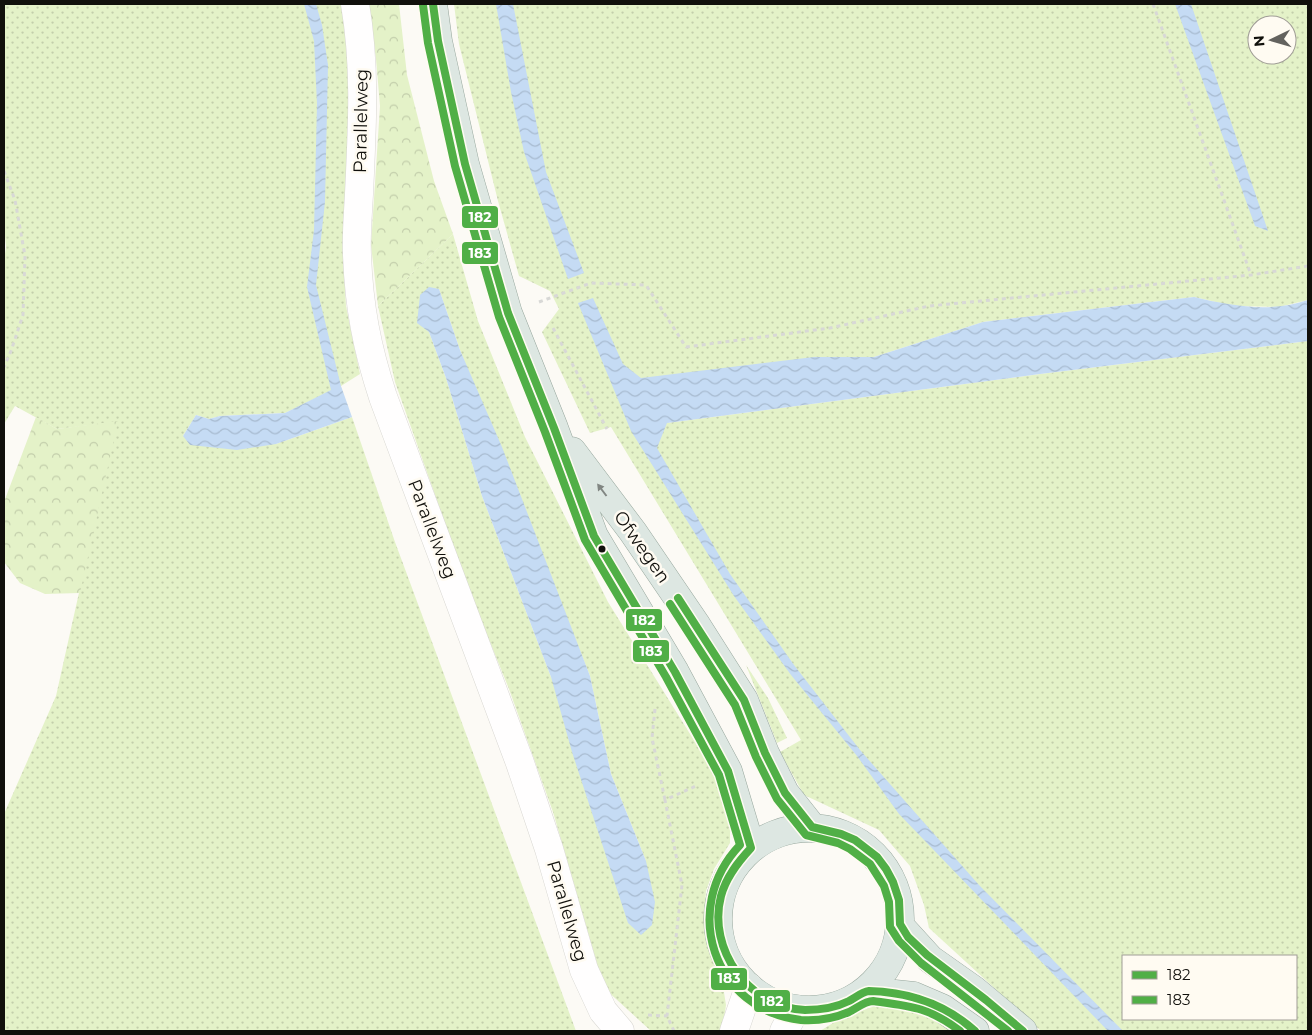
<svg xmlns="http://www.w3.org/2000/svg" width="1312" height="1035" viewBox="0 0 1312 1035" font-family="Montserrat,sans-serif">
  <defs>
    <pattern id="grass-dots" width="8" height="8" patternUnits="userSpaceOnUse" patternTransform="scale(1.25)"><rect width="8" height="8" fill="#e4f2c8"/><path d="M2 2h.1M6 6h.1" fill="none" stroke="#c3ceab" stroke-width="1.8" stroke-linecap="round"/></pattern>
    <pattern id="forest-crowns" width="20" height="18" patternUnits="userSpaceOnUse" patternTransform="scale(1.25)"><rect width="20" height="18" fill="#e4f2c8"/><path d="M2 6a3 3 0 1 1 6 0M12 15a3 3 0 1 1 6 0" fill="none" stroke="#c3ceab"/></pattern>
    <pattern id="water-waves" width="16" height="10" patternUnits="userSpaceOnUse" patternTransform="scale(1.25)"><rect width="16" height="10" fill="#c5dbf4"/><path d="M0 5q4-4 8 0t8 0" fill="none" stroke="#a8bbd0"/></pattern>
  </defs>
  <rect width="100%" height="100%" fill="#fcfaf5"/>
  <path fill="url(#grass-dots)" fill-rule="evenodd" d="M 4,4 L 343,4 L 348,33 L 351,132 L 343,251 L 346,306 L 360,374 L 341,386 L 285,413 L 220,416 L 209,419 L 196,415 L 183,436 L 276,444 L 352,417 L 395,542 L 576,1031 L 4,1031 L 4,814 L 56,696 L 117,422 L 57,429 L 15,406 L 4,424 L 4,261 L 6,247 L 4,226 Z
    M 454,4 L 1308,4 L 1308,300 L 1279,307 L 1233,306 L 1194,297 L 983,322 L 874,357 L 814,357 L 667,423 L 1040,374 L 1308,341 L 1308,1031 L 1041,1031 L 929,928 L 924,905 L 910,866 L 879,830 L 804,795 L 780,752 L 801,740 L 611,427 L 590,433 L 542,332 L 559,309 L 550,291 L 519,276 L 498,201 L 459,44 ZM 1257,25 L 1287,25 L 1287,55 L 1257,55 ZM 1123,956 L 1296,956 L 1296,1019 L 1123,1019 Z
    M 453,234 L 478,321 L 525,437 L 608,602 L 723,787 L 730,808 L 730,843 L 714,869 L 706,891 L 704,915 L 710,946 L 723,986 L 726,1005 L 723,1026 L 719,1031 L 651,1031 L 604,988 L 553,812 L 509,689 L 468,588 L 395,382 L 378,306 ZM 439,289 L 460,350 L 590,676 L 611,774 L 646,861 L 551,677 L 482,496 L 446,378 L 429,332 Z
    M 746,665 L 768,698 L 787,738 L 777,743 Z
    M 875,1006 L 909,1007 L 953,1031 L 820,1031 L 841,1018 Z"/>
  <path fill="url(#forest-crowns)" d="M 368,4 L 399,4 L 407,75 L 434,181 L 453,234 L 378,306 L 371,245 L 380,106 L 376,59 Z
    M 36,417 L 57,429 L 118,421 L 80,593 L 45,594 L 20,583 L 4,562 L 4,502 Z"/>
  <path fill="url(#water-waves)" d="M 304,4 L 316,4 L 322,25 L 328,65 L 325,202 L 316,285 L 341,386 L 352,417 L 276,444 L 237,450 L 190,445 L 183,436 L 196,415 L 209,419 L 220,416 L 285,413 L 331,390 L 307,287 L 314,230 L 317,104 L 314,41 Z
    M 496,4 L 513,4 L 546,172 L 584,273 L 568,279 L 524,152 L 511,92 Z
    M 1175,4 L 1191,4 L 1268,231 L 1255,226 Z
    M 429,287 L 439,289 L 460,350 L 502,447 L 590,676 L 611,774 L 646,861 L 655,902 L 652,925 L 641,935 L 628,923 L 572,752 L 551,677 L 482,496 L 446,378 L 429,332 L 417,323 L 420,295 Z
    M 1194,297 C 1232,306 1270,313 1308,300 L 1308,341 L 1040,374 L 667,423 L 657,448 L 730,574 L 794,665 L 860,750 L 979,885 L 1123,1031 L 1108,1031 L 899,814 L 857,756 L 791,675 L 734,596 L 631,431 L 578,303 L 593,298 L 623,364 L 641,378 L 814,357 L 874,357 L 983,322 Z"/>
  <g fill="none" stroke-linecap="round" stroke-linejoin="round">
    <defs>
      <path id="minor" d="M 355,4 C 366,67 362,130 359,194 C 358,214 356,235 357,255 C 359,307 367,348 383,397 L 520,763 L 549,849 L 584,970 L 603,1011 L 620,1031
        M 734,1031 L 749,987
        M 784,1031 L 796,1009"/>
      <path id="major" d="M 433,4 L 438,41 L 465,164 L 508,313 L 554,428 L 594,536 L 675,672 L 728,771 L 751,848
        M 572,451 L 633,532 L 697,626 L 744,700 L 765,753 L 785,793 L 812,827
        M718 919a91 91 0 1 1 182 0a91 91 0 1 1-182 0Z
        M 900,926 L 930,959 L 974,990 L 1023,1031
        M 866,991 L 914,996 L 942,1008 L 975,1031"/>
    </defs>
    <use href="#minor" stroke="#d8d7d2" stroke-width="29"/>
    <use href="#major" stroke="#97a79d" stroke-width="29"/>
    <path stroke="#d8d8d6" stroke-width="3" stroke-dasharray="4 4" stroke-linecap="butt" d="M 1153,4 L 1251,275
      M 4,171 L 15,200 L 25,256 L 23,315 L 11,351 L 4,367
      M 539,302 L 591,283 L 646,285 L 686,347 L 830,328 L 929,306 L 1251,275 L 1308,266
      M 553,328 L 607,429
      M 655,709 L 652,738 L 665,800
      M 648,1015 L 667,1016
      M 674,1031 L 667,1016 L 682,885 L 665,800 L 698,785"/>
    <use href="#minor" stroke="#fffefe" stroke-width="28"/>
    <use href="#major" stroke="#dde7e2" stroke-width="28"/>
    <defs>
      <path id="bus-1" d="M 433,4 L 438,41 L 465,164 L 508,313 L 554,428 L 594,536 L 675,672 L 728,771 L 751,848 C 738,862 726,877 721,896 C 707,949 749,1008 805,1010 C 820,1010 835,1008 849,1001 C 856,997 862,992 869,991 C 909,992 945,1004 975,1031
        M 678,598 L 744,700 L 765,753 L 785,793 L 812,827 L 841,834 L 855,840 L 877,857 L 886,869 L 893,882 L 899,900 L 900,924 L 908,937 L 927,955 L 986,1000 L 1023,1031"/>
      <path id="bus-2" d="M 423,5 L 428,43 L 455,166 L 499,317 L 545,432 L 585,540 L 666,677 L 719,775 L 740,845 C 680,908 713,1010 801,1020 C 817,1021 835,1018 849,1012 C 857,1008 865,1001 873,1001 C 910,1006 929,1007 960,1031
        M 670,604 L 735,705 L 756,757 L 777,799 L 806,835 L 838,843 L 850,849 L 870,864 L 884,886 L 889,902 L 890,927 L 899,941 L 921,963 L 1008,1031"/>
    </defs>
    <use href="#bus-1" stroke="#fffbf2" stroke-width="11"/>
    <use href="#bus-2" stroke="#fffbf2" stroke-width="11"/>
    <use href="#bus-1" stroke="#50af46" stroke-width="8"/>
    <use href="#bus-2" stroke="#50af46" stroke-width="8"/>
  </g>
  <defs><path id="oneway-solid" d="M-6-.8H1V-3.2L6.5 0L1 3.2V.8H-6Z" transform="scale(1.25)"/></defs>
  <use fill="#818682" href="#oneway-solid" transform="translate(602 490) rotate(-127)"/>
  <circle fill="#11100c" stroke="#fffbf2" stroke-width="2" cx="602" cy="549" r="4.5"/>
  <g text-anchor="middle" dominant-baseline="central" stroke-width="5" stroke-linejoin="round" paint-order="stroke">
    <g font-size="18" fill="#11100c" stroke="#fffbf2">
      <text transform="translate(361 121) rotate(-89)">Parallelweg</text>
      <text transform="translate(432 529) rotate(69)">Parallelweg</text>
      <text transform="translate(642 547) rotate(55)">Ofwegen</text>
      <text transform="translate(567 911) rotate(74)">Parallelweg</text>
    </g>
  </g>
  <g stroke="#fffbf2" stroke-width="2">
    <rect x="461" y="205" width="38" height="24" rx="5" fill="#50af46"/>
    <rect x="461" y="241" width="38" height="24" rx="5" fill="#50af46"/>
    <rect x="625" y="608" width="38" height="24" rx="5" fill="#50af46"/>
    <rect x="632" y="639" width="38" height="24" rx="5" fill="#50af46"/>
    <rect x="710" y="967" width="38" height="24" rx="5" fill="#50af46"/>
    <rect x="753" y="989" width="38" height="24" rx="5" fill="#50af46"/>
  </g>
  <g font-size="14" text-anchor="middle" font-weight="bold" fill="#fff">
    <text x="480" y="222">182</text>
    <text x="480" y="258">183</text>
    <text x="644" y="625">182</text>
    <text x="651" y="656">183</text>
    <text x="729" y="983">183</text>
    <text x="772" y="1006">182</text>
  </g>
  <rect width="1312" height="1035" fill="none" stroke="#11100c" stroke-width="10"/>
  <rect x="1122" y="955" width="175" height="65" fill="#fffbf2" stroke="#a09d96"/>
  <rect x="1132" y="971" width="25" height="8" fill="#50af46" stroke="#a09d96"/>
  <text x="1167" y="980" font-size="15" fill="#11100c">182</text>
  <rect x="1132" y="996" width="25" height="8" fill="#50af46" stroke="#a09d96"/>
  <text x="1167" y="1005" font-size="15" fill="#11100c">183</text>
  <g transform="translate(1272 40) rotate(265)"><circle r="24" fill="#fffbf2" stroke="#a09d96"/>
  <path d="M0-4L9 19L0 12L-9 19Z" fill="#63625e"/>
  <text y="-8" font-size="14" font-weight="bold" text-anchor="middle" fill="#11100c">N</text>
  </g>
</svg>
